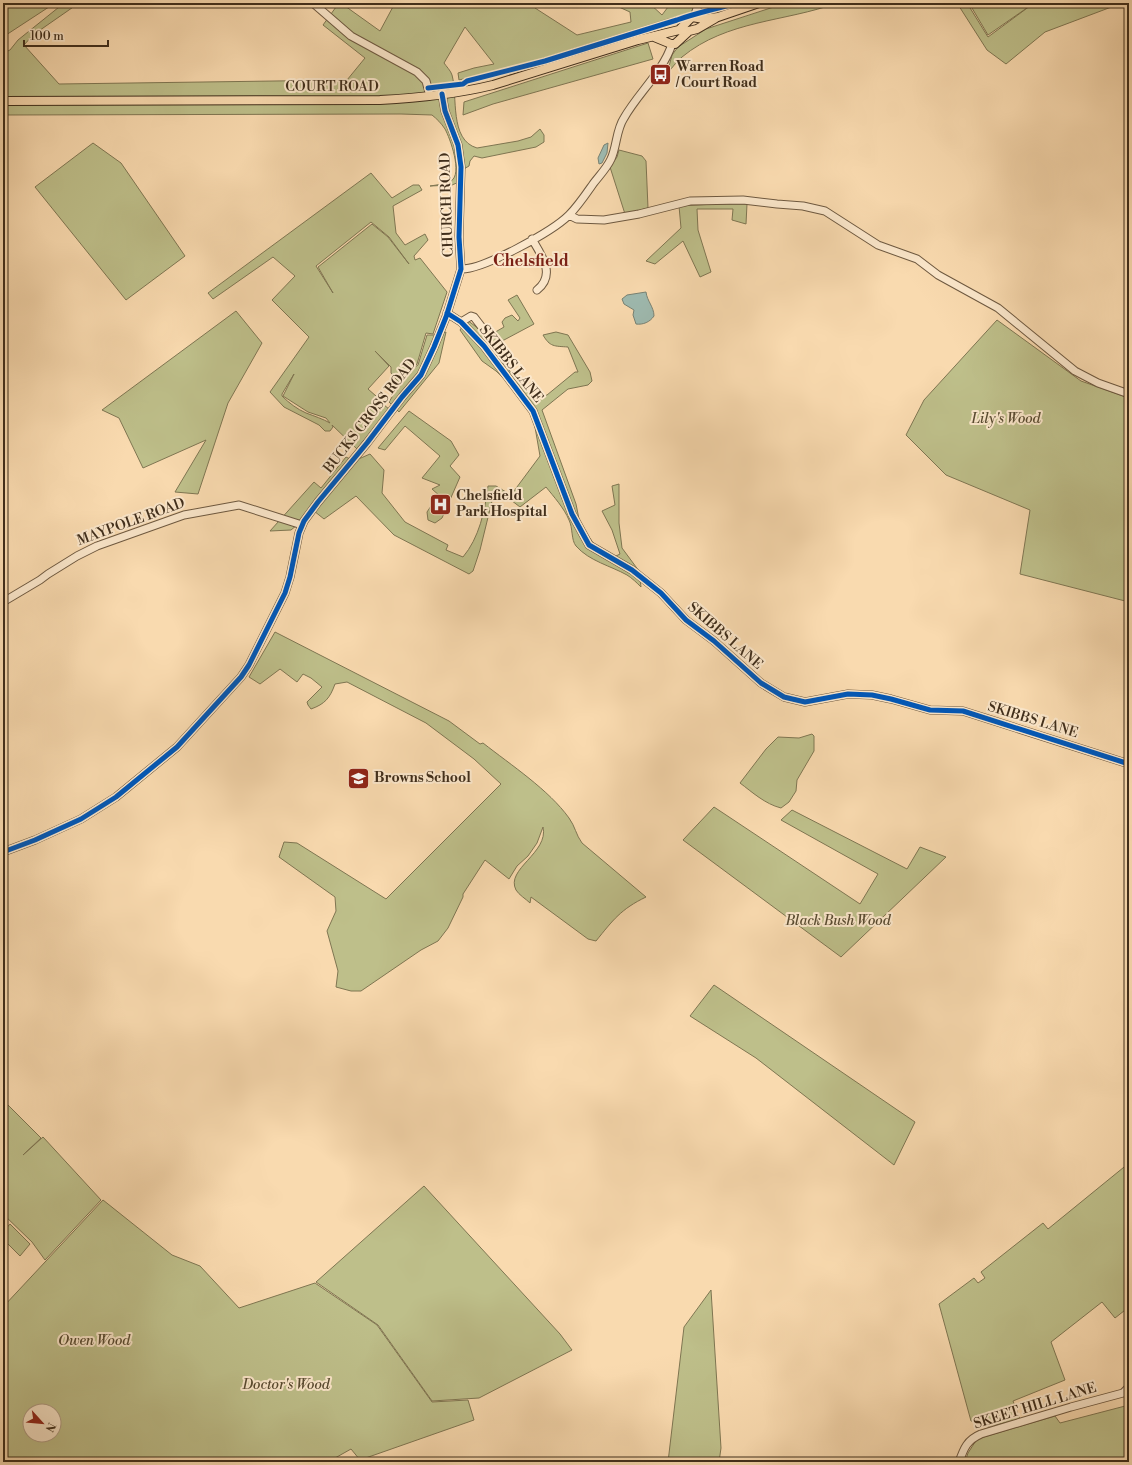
<svg xmlns="http://www.w3.org/2000/svg" width="1132" height="1465" viewBox="0 0 1132 1465" font-family="'Libre Bodoni',serif">
  <rect width="100%" height="100%" fill="#f9daaf"/>
  <filter id="stains"><feTurbulence type="fractalNoise" baseFrequency=".005" numOctaves="4"/><feColorMatrix values="0 0 0 0 .2 0 0 0 0 .09 0 0 0 0 .02 0 0 0 .5 -.17"/></filter>
  <radialGradient id="worn" r=".72"><stop offset=".6" stop-color="#630" stop-opacity="0"/><stop offset="1" stop-color="#630" stop-opacity=".3"/></radialGradient>
  <path fill="#bebf8a" stroke="#7f7652" fill-rule="evenodd" d="M 3,3 L 55,3 L 3,37 Z
    M 64,3 L 79,3 L 33,35 L 24,45 L 59,84 L 347,80 L 365,58 L 323,25 L 336,7 L 345,6 L 380,31 L 395,3 L 446,3 L 449,7 L 452,3 L 533,3 L 535,8 L 577,35 L 631,22 L 630,12 L 610,3 L 649,3 L 662,15 L 671,3 L 732,3 L 693,14 L 668,19 L 513,68 L 459,80 L 458,73 L 474,68 L 494,64 L 465,27 L 444,63 C 446,66 451,71 452,75 C 458,96 449,140 477,148 L 518,141 L 531,137 L 540,129 L 544,135 L 544,142 L 536,147 L 482,158 L 474,156 L 470,161 L 469,166 L 462,170 L 459,182 L 452,185 L 430,186 C 436,185 446,184 451,181 C 463,174 450,138 445,129 C 441,123 437,119 432,115 L 401,114 L 3,115 L 3,53 L 10,50 L 18,40 Z
    M 786,3 L 837,3 C 785,22 727,20 682,57 C 676,62 672,68 667,74 L 672,55 L 678,47 L 706,29 Z
    M 957,3 L 967,3 L 988,37 L 1034,3 L 988,35 L 969,3 L 1122,3 L 1045,32 L 1006,64 L 987,50 Z
    M 648,43 L 653,59 L 493,104 L 463,115 L 464,102 Z
    M 93,143 L 121,163 L 185,256 L 126,300 L 35,187 Z
    M 619,150 L 642,156 L 646,161 L 648,208 L 625,214 L 610,167 L 617,157 Z
    M 371,173 L 392,198 L 413,185 L 419,185 L 422,190 L 393,206 L 396,233 L 405,245 L 425,234 L 428,240 L 414,256 L 415,260 L 420,258 L 447,292 L 433,334 L 426,333 L 417,364 L 409,371 L 418,365 L 427,335 L 433,335 L 446,332 L 439,363 L 399,412 L 389,402 L 400,384 L 391,373 L 391,367 L 375,351 L 389,366 L 368,389 L 384,403 L 363,430 L 384,405 L 389,409 L 357,449 L 332,425 L 333,427 L 330,431 L 325,431 L 319,425 L 284,407 L 270,392 L 309,337 L 272,300 L 295,276 L 273,257 L 213,299 L 208,293 ZM 371,222 L 389,237 L 409,264 L 388,237 L 372,224 L 318,267 L 333,293 L 316,266 ZM 294,374 L 283,396 L 308,412 L 326,418 L 330,423 C 323,419 314,416 306,413 C 297,409 289,403 282,396 L 282,394 Z
    M 715,204 L 747,204 L 746,224 L 732,220 L 733,209 L 697,209 L 698,230 L 711,272 L 700,277 L 683,241 L 655,264 L 646,261 L 681,228 L 679,206 Z
    M 517,295 L 534,324 L 489,348 L 535,399 L 547,395 L 575,372 L 578,372 L 568,347 C 554,346 550,347 543,335 L 556,332 L 568,335 L 590,372 L 592,381 L 588,385 L 568,389 L 542,410 L 576,504 L 580,524 L 594,544 L 614,557 L 620,554 L 612,530 L 602,511 L 615,505 L 612,486 L 619,484 L 619,523 L 622,548 L 639,571 L 641,587 C 637,583 632,578 627,575 C 611,566 589,561 576,546 C 571,540 573,528 569,520 C 564,508 554,497 546,487 L 520,507 L 503,494 L 494,493 L 480,550 L 473,571 L 469,574 L 394,535 L 356,496 L 324,519 L 314,511 L 291,530 L 270,531 L 314,482 L 321,488 L 346,457 L 354,461 L 370,454 L 384,470 L 382,493 L 405,522 L 448,545 L 446,550 L 463,557 C 479,538 485,511 488,486 L 496,486 L 511,495 L 540,456 L 531,404 L 496,371 L 482,361 L 460,330 L 467,320 L 483,332 L 492,334 L 504,327 L 502,322 L 505,318 L 512,315 L 518,321 L 520,318 L 508,300 Z
    M 236,311 L 262,343 L 228,403 L 198,494 L 175,492 L 206,440 L 143,468 L 119,418 L 102,410 Z
    M 997,320 L 1081,381 L 1129,398 L 1129,602 L 1020,574 L 1030,510 L 946,475 L 906,435 L 924,400 Z
    M 409,411 L 451,441 L 459,455 L 450,466 L 460,477 L 442,518 L 435,523 L 428,520 L 427,512 L 431,506 L 438,508 L 441,497 L 432,489 L 440,485 L 422,478 L 440,456 L 405,426 L 385,450 L 378,448 Z
    M 275,632 L 449,721 L 480,744 L 483,743 C 511,765 549,790 569,818 C 575,826 576,835 582,843 L 646,897 C 621,909 613,920 596,941 L 588,939 L 531,897 L 530,903 C 526,899 519,895 516,890 C 505,869 549,853 543,827 L 537,843 L 528,856 L 517,866 L 509,879 L 485,860 L 463,894 L 463,897 L 448,928 L 438,941 L 421,950 L 361,991 L 351,991 L 336,987 L 338,971 L 327,931 L 336,911 L 335,897 L 279,857 L 284,842 L 297,843 L 386,899 L 501,784 L 474,759 L 426,723 L 347,682 L 335,684 C 330,698 325,704 311,709 L 308,705 L 307,702 L 322,687 L 311,678 L 303,674 L 297,682 L 280,669 L 260,684 L 249,677 Z
    M 812,734 L 814,736 L 814,751 L 797,780 L 796,791 L 789,802 L 781,808 C 765,804 752,792 740,783 L 766,749 L 778,737 L 799,738 Z
    M 714,807 L 860,904 L 878,874 L 781,820 L 792,810 L 907,869 L 920,847 L 946,857 L 841,957 L 683,840 Z
    M 714,985 L 915,1122 L 894,1165 L 756,1058 L 690,1016 Z
    M 3,1100 L 41,1138 L 23,1155 L 43,1137 L 101,1200 L 45,1260 L 32,1242 L 3,1214 Z
    M 1129,1163 L 1129,1307 L 1115,1318 L 1102,1302 L 1051,1342 L 1065,1380 L 1013,1401 L 1020,1419 L 987,1427 L 984,1425 L 979,1428 L 974,1421 L 971,1421 L 939,1304 L 974,1278 L 978,1283 L 985,1278 L 981,1272 L 1043,1223 L 1048,1229 Z
    M 424,1186 L 560,1334 L 572,1350 L 479,1398 L 432,1401 L 378,1325 L 316,1282 Z
    M 103,1200 L 172,1255 L 200,1266 L 239,1308 L 315,1283 L 377,1325 L 432,1402 L 468,1400 L 474,1420 L 360,1460 L 351,1449 L 328,1462 L 3,1462 L 3,1307 ZM 30,1411 L 54,1411 L 54,1435 L 30,1435 Z
    M 10,1224 L 30,1244 L 20,1256 L 3,1239 L 3,1232 Z
    M 711,1290 L 721,1448 L 719,1462 L 668,1462 L 684,1327 Z
    M 1129,1405 L 1129,1462 L 965,1462 L 968,1453 L 977,1439 L 1055,1416 L 1060,1423 Z"/>
  <path fill="#9ebab0" stroke="#788274" d="M 608,143 L 607,153 L 602,163 L 599,164 L 598,158 L 604,145 Z
    M 646,292 C 647,301 654,307 654,316 C 650,322 643,325 636,324 L 633,315 L 634,310 L 624,304 L 622,299 L 627,295 Z"/>
  <g fill="none" stroke-linecap="round" stroke-linejoin="round">
    <defs>
      <path id="minor" d="M 313,3 L 351,36 L 417,72 L 426,81 L 430,96
        M 694,17 L 699,3
        M 569,215 L 577,219 L 604,220 L 639,214 L 690,201 L 743,200 L 777,204 L 803,206 L 825,211 L 878,245 L 917,259 L 938,275 L 998,308 L 1075,371 L 1098,383 L 1129,394
        M 532,239 C 542,256 556,275 537,290
        M 461,269 C 483,270 553,231 569,215 C 578,206 586,194 593,184 C 599,176 607,168 611,159 C 617,146 616,130 624,118 C 638,93 663,72 672,44
        M 447,313 L 461,322 L 484,346 L 533,411 L 572,514 L 589,545 L 632,570 L 661,593 L 686,620 L 714,641 L 761,683 L 784,697 L 805,702 L 848,694 L 872,695 L 891,699 L 930,710 L 963,711 L 1129,764
        M 461,322 L 471,316 L 474,317 L 484,330
        M 3,602 L 40,580 L 48,574 L 77,556 L 97,546 L 184,515 L 239,505 L 302,525
        M 3,852 L 35,840 L 81,819 L 116,797 L 177,747 L 241,677 L 249,665 L 285,593 L 290,577 L 299,533 L 304,521 L 318,502 L 367,443 L 402,397 L 421,375 L 434,347 L 446,317 L 461,269 L 459,237 L 461,167 L 458,145 L 445,111 L 442,94
        M 959,1462 C 964,1448 967,1440 981,1434 L 1071,1407 L 1123,1393 L 1129,1387"/>
      <path id="major" d="M 654,37 L 671,44 L 675,44 L 689,31 L 697,29 L 716,18
        M 3,101 L 380,100 C 418,98 456,94 493,85 L 638,40 L 679,30 L 692,17 L 704,19 L 718,17 L 759,3"/>
    </defs>
    <use href="#minor" stroke="#6e5940" stroke-width="9"/>
    <use href="#major" stroke="#402e1b" stroke-width="10"/>
    <use href="#minor" stroke="#fbe7cb" stroke-width="7"/>
    <use href="#major" stroke="#f9daaf" stroke-width="8"/>
    <defs>
      <path id="cycleway" d="M 428,88 L 463,84 L 467,81 L 545,61 L 677,20 C 696,13 716,9 736,3
        M 447,313 L 461,322 L 484,346 L 533,411 L 572,514 L 589,545 L 632,570 L 661,593 L 686,620 L 714,641 L 761,683 L 784,697 L 805,702 L 848,694 L 872,695 L 891,699 L 930,710 L 963,711 L 1129,764
        M 3,852 L 35,840 L 81,819 L 116,797 L 177,747 L 241,677 L 249,665 L 285,593 L 290,577 L 299,533 L 304,521 L 318,502 L 367,443 L 402,397 L 421,375 L 434,347 L 446,317 L 461,269 L 459,237 L 461,167 L 458,145 L 445,111 L 442,94"/>
    </defs>
    <use href="#cycleway" stroke="#fbe7cb" stroke-width="8"/>
    <use href="#cycleway" stroke="#0057b8" stroke-width="5"/>
  </g>
  <defs>
    <symbol id="bus-square" viewBox="-11 -11 22 22"><rect x="-9" y="-9" width="18" height="18" rx="4" fill="#8f2418" stroke="#fbe7cb"/><path d="M-5-6H5V4H4V6H2V4H-2V6H-4V4H-5ZM-3.5-4V0h7V-4ZM-3.5 1.2v1.5H-2V1.2ZM2 1.2v1.5H3.5V1.2Z" fill="#fff"/></symbol>
    <symbol id="hospital-square" viewBox="-11 -11 22 22"><rect x="-9" y="-9" width="18" height="18" rx="4" fill="#8f2418" stroke="#fbe7cb"/><path d="M-5-5h3v3.5h4V-5h3V5h-3V1.5h-4V5h-3Z" fill="#fff"/></symbol>
    <symbol id="school-square" viewBox="-11 -11 22 22"><rect x="-9" y="-9" width="18" height="18" rx="4" fill="#8f2418" stroke="#fbe7cb"/><path d="M0-5L7-2L0 1L-7-2ZM-4 1L0 2.5L4 1V4Q0 6-4 4Z" fill="#fff"/></symbol>
  </defs>
  <g fill-rule="evenodd">
    <use href="#bus-square" x="648" y="62" width="25" height="25"/>
    <use href="#hospital-square" x="428" y="492" width="25" height="25"/>
    <use href="#school-square" x="346" y="766" width="25" height="25"/>
  </g>
  <g text-anchor="middle" dominant-baseline="central" stroke-width="4" stroke-linejoin="round" paint-order="stroke">
    <g font-size="14" font-weight="bold" fill="#402e1b" stroke="#fbe7cb" text-anchor="start">
      <text x="676" y="67">Warren Road<tspan x="676" dy="16">/ Court Road</tspan></text>
      <text x="456" y="496">Chelsfield<tspan x="456" dy="16">Park Hospital</tspan></text>
      <text x="374" y="778">Browns School</text>
    </g>
    <g font-size="14" fill="#402e1b" stroke="#fbe7cb">
      <text x="332" y="87">COURT ROAD</text>
      <text transform="translate(447 205) rotate(-92)">CHURCH ROAD</text>
      <text transform="translate(511 364) rotate(52)">SKIBBS LANE</text>
      <text transform="translate(370 416) rotate(-52)">BUCKS CROSS ROAD</text>
      <text transform="translate(131 522) rotate(-20)">MAYPOLE ROAD</text>
      <text transform="translate(725 636) rotate(41)">SKIBBS LANE</text>
      <text transform="translate(1033 720) rotate(17)">SKIBBS LANE</text>
      <text transform="translate(1035 1406) rotate(-17)">SKEET HILL LANE</text>
    </g>
    <g font-size="14" font-style="italic" fill="#594b31" stroke="#fbe7cb">
      <text x="1006" y="419">Lily's Wood</text>
      <text x="838" y="921">Black Bush Wood</text>
      <text x="94" y="1341">Owen Wood</text>
      <text x="286" y="1385">Doctor's Wood</text>
    </g>
    <g font-size="16" font-weight="bold" fill="#7a1f14" stroke="#fbe7cb">
      <text x="531" y="261">Chelsfield</text>
    </g>
  </g>
  <rect width="1132" height="1465" fill="none" stroke="#f9daaf" stroke-width="16"/>
  <rect x="4" y="4" width="1124" height="1457" fill="none" stroke="#402e1b" stroke-width="2"/>
  <rect x="8" y="8" width="1116" height="1449" fill="none" stroke="#402e1b"/>
  <g transform="translate(42 1423) rotate(117)"><circle r="19" fill="#fbe7cb" stroke="#b09d85"/>
  <path d="M0-3L7 15L0 10L-7 15Z" fill="#8f2418"/>
  <text y="-6" font-size="11" font-weight="bold" text-anchor="middle" fill="#402e1b">N</text>
  </g>
  <path d="M24 40v6h84v-6" fill="none" stroke="#402e1b" stroke-width="2"/>
  <text x="30" y="40" font-size="12" fill="#402e1b" stroke="#fbe7cb" stroke-width="3" paint-order="stroke">100 m</text>
  <rect width="100%" height="100%" filter="url(#stains)"/>
  <rect width="100%" height="100%" fill="url(#worn)"/>
</svg>
